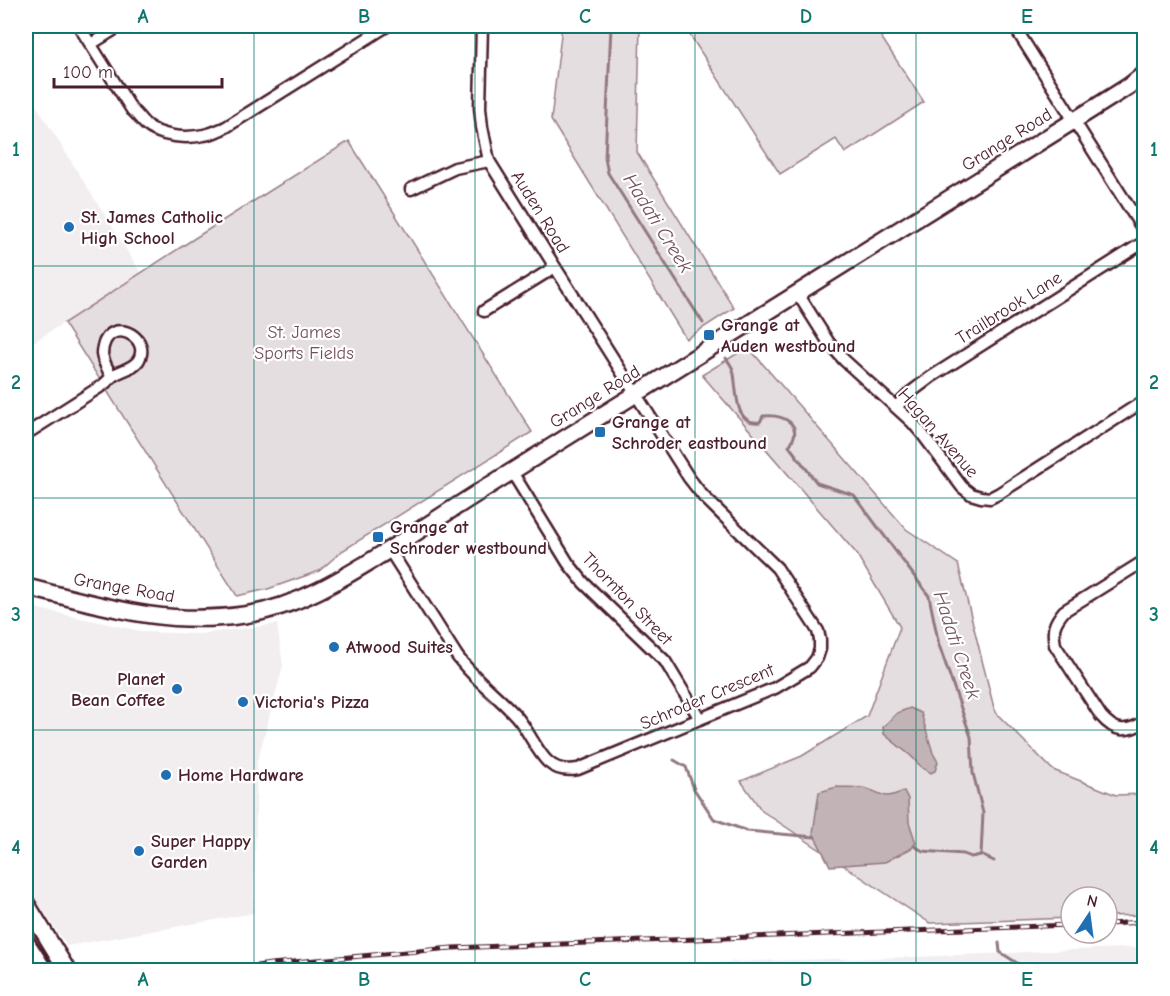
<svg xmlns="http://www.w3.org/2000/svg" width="1170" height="996" viewBox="0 0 1170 996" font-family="'Comic Neue',sans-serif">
  <rect width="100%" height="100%" fill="#fff"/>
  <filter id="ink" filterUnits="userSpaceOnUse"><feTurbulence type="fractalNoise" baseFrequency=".0167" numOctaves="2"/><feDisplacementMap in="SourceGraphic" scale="12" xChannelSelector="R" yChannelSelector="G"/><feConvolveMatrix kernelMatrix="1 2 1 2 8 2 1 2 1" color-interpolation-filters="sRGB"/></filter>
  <g filter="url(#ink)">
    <path fill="#f2eeef" d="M 26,89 L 141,273 L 26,347 Z
      M 26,606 L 145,632 L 200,634 L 277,624 L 283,666 L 257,762 L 254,913 L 67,946 L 26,885 Z
      M 1144,947 L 1144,970 L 412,970 L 914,957 Z"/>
    <path fill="#e5dee0" stroke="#987e86" stroke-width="1.5" d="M 562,26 L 640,26 L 637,152 L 734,308 L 686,339 L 551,120 Z
      M 684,26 L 874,26 L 924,102 L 845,153 L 836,139 L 780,174 Z
      M 349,141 L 532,432 L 342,551 L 319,571 L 268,589 L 237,596 L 64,323 L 195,238 Z
      M 748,347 L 906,529 L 958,564 L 995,712 L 1053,770 L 1116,795 L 1144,794 L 1144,915 L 1107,916 L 1107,897 L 1071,897 L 1071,918 L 930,923 L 762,811 L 741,781 L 802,756 L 867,716 L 900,627 L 856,553 L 702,375 Z"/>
    <path fill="#c1b3b6" stroke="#91787e" stroke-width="1.5" d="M 910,708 L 921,713 L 933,753 L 938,762 L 935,771 L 931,773 L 922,768 L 911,756 L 884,734 L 883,727 L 897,713 Z
      M 837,787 C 846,788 858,786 867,789 C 886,795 883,800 904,791 L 908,799 L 909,822 L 916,843 L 912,848 L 885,862 L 830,866 L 813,833 L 819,792 Z"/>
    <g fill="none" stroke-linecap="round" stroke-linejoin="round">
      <path stroke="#91787e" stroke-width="3" d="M 611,26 L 605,158 L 608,173 L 703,323
        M 726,358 C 728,361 732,366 733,370 C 738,386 732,426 760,422 L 763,416 C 783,414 805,424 789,446 L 817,483 L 854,495 L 929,596 L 939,645 L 971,737 L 973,773 L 983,813 L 981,855 L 994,861
        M 674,760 L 686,767 L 694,789 L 714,819 L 747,831 L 815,837
        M 914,846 L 923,851 L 963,854 L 971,857 L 981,855
        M 999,943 L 1000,952 L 1017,963 L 1024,970"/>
      <defs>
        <path id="street" d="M 79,26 L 132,110 C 137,114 141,120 145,124 C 160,137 185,139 204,135 C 212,134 219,130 226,127 L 387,26
          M 1014,26 L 1144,231
          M 91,44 L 120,26
          M 411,189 L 455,168 L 489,161
          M 798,294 L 829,343 L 844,360 L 912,422 L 923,435 L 962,487 L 971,494 L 981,497 L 990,498 L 998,494 L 1144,401
          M 484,311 L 555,267
          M 896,407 L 911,392 L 931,377 L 1144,242
          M 26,434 L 103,385 C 107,382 110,378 114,375 C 122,370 132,369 138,361 C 152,340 117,318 105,341 C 103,345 102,350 102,354 C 103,362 108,369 111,376
          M 512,472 L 568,563 L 584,583 L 665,661 L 700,719
          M 389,549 L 457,656 C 474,679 497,695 516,716 C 528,729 536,751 548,762 C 557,770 567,771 578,769 L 775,688 L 810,667 L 817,658 L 820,649 L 820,640 L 818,631 L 777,568 L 703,496 L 689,478 L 555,267 L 489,161 L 482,127 L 480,108 L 482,26
          M 1144,561 L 1064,611 C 1054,623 1052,629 1055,645 L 1101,716 C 1115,732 1126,733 1144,722"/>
        <path id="secondary" d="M 26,587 C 101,605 164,627 244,615 C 300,607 348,575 395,546 C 434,521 472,496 511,472 C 699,355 887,238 1075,120 L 1129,86 L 1144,74
          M 26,903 L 67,970
          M 26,942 L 44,970"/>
      </defs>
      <use href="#street" stroke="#4a1f2b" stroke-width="15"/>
      <use href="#secondary" stroke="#4a1f2b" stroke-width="20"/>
      <use href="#street" stroke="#fff" stroke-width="10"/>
      <use href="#secondary" stroke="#fff" stroke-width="15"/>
      <defs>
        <path id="rail" d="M 1107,924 L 1144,922
          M 228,970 L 271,964 L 452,948 L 1071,925"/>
      </defs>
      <use href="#rail" stroke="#4a1f2b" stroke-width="5"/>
      <use href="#rail" stroke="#fff" stroke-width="3" stroke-dasharray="9" stroke-linecap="butt"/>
    </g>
  </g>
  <path fill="none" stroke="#0f766e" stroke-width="1.5" stroke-opacity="0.55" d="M 254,26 L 254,970M 475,26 L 475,970M 695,26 L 695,970M 916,26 L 916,970M 26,266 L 1144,266M 26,498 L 1144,498M 26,730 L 1144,730"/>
  <g fill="#1f6fb2" stroke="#fff" stroke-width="2">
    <circle cx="69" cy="227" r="6"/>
    <rect x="703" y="329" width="12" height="12" rx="3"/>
    <rect x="594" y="426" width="12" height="12" rx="3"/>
    <rect x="372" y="531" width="12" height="12" rx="3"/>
    <circle cx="334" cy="647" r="6"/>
    <circle cx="177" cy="689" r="6"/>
    <circle cx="243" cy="702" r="6"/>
    <circle cx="166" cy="775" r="6"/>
    <circle cx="139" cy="851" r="6"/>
  </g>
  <g text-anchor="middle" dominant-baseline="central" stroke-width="4.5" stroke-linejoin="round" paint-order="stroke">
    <g font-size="18" fill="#4a1f2b" stroke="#fff">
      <text transform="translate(1007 140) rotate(-32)">Grange Road</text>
      <text transform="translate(540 212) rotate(58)">Auden Road</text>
      <text transform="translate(1009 308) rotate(-32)">Trailbrook Lane</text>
      <text transform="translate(595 397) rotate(-32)">Grange Road</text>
      <text transform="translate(938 433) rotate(49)">Hagan Avenue</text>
      <text transform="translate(124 588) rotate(10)">Grange Road</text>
      <text transform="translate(627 599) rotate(46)">Thornton Street</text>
      <text transform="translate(707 697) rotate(-23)">Schroder Crescent</text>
    </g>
    <g font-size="18" font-weight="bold" fill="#4a1f2b" stroke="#fff" text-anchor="start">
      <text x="81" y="217">St. James Catholic<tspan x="81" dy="21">High School</tspan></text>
      <text x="721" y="325">Grange at<tspan x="721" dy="21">Auden westbound</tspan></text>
      <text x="612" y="422">Grange at<tspan x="612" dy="21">Schroder eastbound</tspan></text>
      <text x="390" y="527">Grange at<tspan x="390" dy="21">Schroder westbound</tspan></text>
      <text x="346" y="647">Atwood Suites</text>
      <text x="165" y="679" text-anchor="end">Planet<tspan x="165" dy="21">Bean Coffee</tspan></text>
      <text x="255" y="702">Victoria's Pizza</text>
      <text x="178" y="775">Home Hardware</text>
      <text x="151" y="841">Super Happy<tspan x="151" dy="21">Garden</tspan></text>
    </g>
    <g font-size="18" fill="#714f58" stroke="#fff">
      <text x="304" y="332">St. James<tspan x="304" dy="21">Sports Fields</tspan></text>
    </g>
    <g font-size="20" font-style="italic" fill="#74535c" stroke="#fff">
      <text transform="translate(658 223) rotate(58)">Hadati Creek</text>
      <text transform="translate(957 645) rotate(72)">Hadati Creek</text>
    </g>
  </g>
  <rect width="1170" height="996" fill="none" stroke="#fff" stroke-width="66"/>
  <g transform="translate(1089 915) rotate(13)"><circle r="28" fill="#ffffff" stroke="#b7a5aa" stroke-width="1.5"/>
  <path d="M0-4.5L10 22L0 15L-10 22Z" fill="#1f6fb2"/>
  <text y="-9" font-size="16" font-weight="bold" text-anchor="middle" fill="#4a1f2b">N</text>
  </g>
  <path d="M54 78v9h168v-9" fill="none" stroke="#4a1f2b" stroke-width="3"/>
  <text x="63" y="78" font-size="18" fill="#4a1f2b" stroke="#ffffff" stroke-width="4.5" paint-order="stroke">100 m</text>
  <rect x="33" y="33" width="1104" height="930" fill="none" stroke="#0f766e" stroke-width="2"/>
  <g font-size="20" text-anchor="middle" font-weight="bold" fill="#0f766e">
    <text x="143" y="23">A</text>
    <text x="364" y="23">B</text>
    <text x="585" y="23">C</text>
    <text x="806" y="23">D</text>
    <text x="1027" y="23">E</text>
    <text x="16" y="156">1</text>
    <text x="1154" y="156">1</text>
    <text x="16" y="389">2</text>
    <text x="1154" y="389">2</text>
    <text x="16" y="621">3</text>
    <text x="1154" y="621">3</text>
    <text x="16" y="854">4</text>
    <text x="1154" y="854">4</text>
    <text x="143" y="986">A</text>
    <text x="364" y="986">B</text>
    <text x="585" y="986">C</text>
    <text x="806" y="986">D</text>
    <text x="1027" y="986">E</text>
  </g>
</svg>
